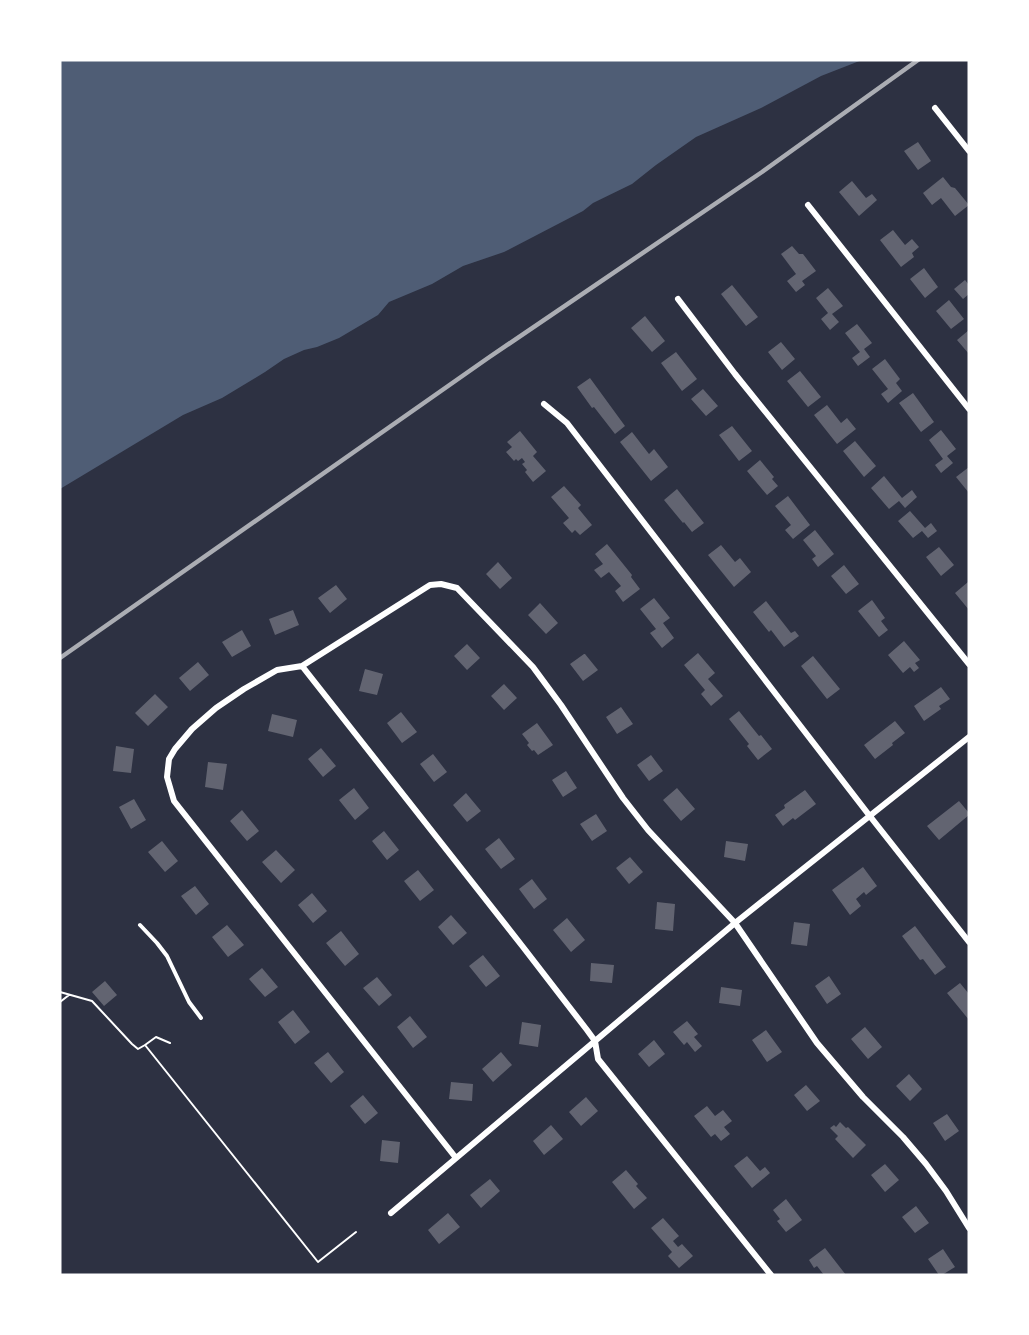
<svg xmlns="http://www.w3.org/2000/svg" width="1029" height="1335" viewBox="0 0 1029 1335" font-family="Mulish,sans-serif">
  <rect width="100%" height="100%" fill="#2d3142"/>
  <path fill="#4f5d75" d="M 60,60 L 862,60 L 821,76 L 761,108 L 696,137 L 656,165 L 632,184 L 593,203 L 583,211 L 504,252 L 463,266 L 432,284 L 389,302 L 378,315 L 339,338 L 317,347 L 304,350 L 284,359 L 265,372 L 222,398 L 183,415 L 60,489 Z"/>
  <path fill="#626471" d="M 918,142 L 931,161 L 918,170 L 904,151 Z
    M 943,177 L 951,187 L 955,188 L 969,205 L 955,216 L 941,198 L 932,205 L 923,193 Z
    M 852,181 L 866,198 L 872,194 L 877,200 L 859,216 L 839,192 Z
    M 893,230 L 905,245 L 912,239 L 919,247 L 912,253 L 914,257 L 901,267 L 880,240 Z
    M 792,246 L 799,254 L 803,254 L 816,271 L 802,281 L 805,285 L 796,292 L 787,281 L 796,274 L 781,254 Z
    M 924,268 L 938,287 L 925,298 L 910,279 Z
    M 965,280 L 969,285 L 969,294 L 963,299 L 954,289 Z
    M 732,285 L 758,317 L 746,326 L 721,294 Z
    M 828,288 L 843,306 L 832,314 L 839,322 L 830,330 L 821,319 L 828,313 L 816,298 Z
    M 949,300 L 964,319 L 951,329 L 936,311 Z
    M 645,316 L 665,341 L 652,352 L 631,328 Z
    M 857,324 L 872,343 L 864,349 L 870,357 L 858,366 L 852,358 L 860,352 L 845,333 Z
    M 969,330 L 969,354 L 957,340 Z
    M 781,342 L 795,359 L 782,370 L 768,352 Z
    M 676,352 L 697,379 L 682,391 L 661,363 Z
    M 885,359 L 900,379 L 896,383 L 902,391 L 888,403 L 881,394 L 888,389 L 872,369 Z
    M 800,371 L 821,397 L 808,407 L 787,381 Z
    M 590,378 L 625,426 L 615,434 L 594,407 L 592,408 L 577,387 Z
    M 703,389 L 718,406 L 706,416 L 691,399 Z
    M 913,393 L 934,422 L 921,432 L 899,403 Z
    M 827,405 L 841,423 L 847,418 L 856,429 L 837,444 L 814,415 Z
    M 732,426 L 752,451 L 739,461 L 719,435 Z
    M 941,430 L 956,449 L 947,456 L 953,463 L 941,473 L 935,465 L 943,459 L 929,440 Z
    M 520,431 L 537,452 L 533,456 L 546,471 L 533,482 L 525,472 L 527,470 L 522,464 L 525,462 L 522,458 L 518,461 L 516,459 L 514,461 L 506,452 L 512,447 L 507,442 Z
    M 632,432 L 649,454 L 654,449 L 668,467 L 651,481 L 620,442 Z
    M 855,441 L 876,466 L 864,477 L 843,451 Z
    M 760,460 L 774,477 L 772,479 L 778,486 L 767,495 L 747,471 Z
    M 969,467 L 969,493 L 956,477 Z
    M 884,476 L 902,498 L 912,490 L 917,497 L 905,508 L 899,501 L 889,509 L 871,488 Z
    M 564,486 L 581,505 L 578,508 L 592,525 L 580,535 L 575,530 L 572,533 L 563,523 L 569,518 L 551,497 Z
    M 677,489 L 704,523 L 692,532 L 684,522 L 683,523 L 664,500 Z
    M 788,496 L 810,525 L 793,539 L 785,530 L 791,525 L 775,506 Z
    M 910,511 L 925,528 L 931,523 L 937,531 L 928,538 L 922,531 L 913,538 L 898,521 Z
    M 815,530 L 834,554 L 818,567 L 812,559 L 816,556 L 803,540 Z
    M 607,544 L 632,575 L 631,577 L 640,589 L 623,602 L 615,591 L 621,586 L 609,572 L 601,578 L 594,570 L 603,564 L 595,554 Z
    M 721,545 L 735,562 L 740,558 L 751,572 L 734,587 L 708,555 Z
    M 939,547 L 954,565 L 941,576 L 926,557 Z
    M 498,562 L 512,578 L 500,589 L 486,574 Z
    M 844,565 L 859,584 L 846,594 L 831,576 Z
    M 968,582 L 969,584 L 969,610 L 955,593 Z
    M 336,585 L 347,599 L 330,613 L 318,598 Z
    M 654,598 L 670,618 L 663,623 L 674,638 L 662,648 L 650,633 L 656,629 L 640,609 Z
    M 872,600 L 885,618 L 881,621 L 888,630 L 879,637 L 858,611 Z
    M 766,601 L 791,633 L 795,631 L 799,636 L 784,647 L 771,630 L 769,632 L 753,612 Z
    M 540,603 L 558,623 L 546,634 L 528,615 Z
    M 293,610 L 299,625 L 275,635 L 269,619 Z
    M 242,630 L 251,646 L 232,657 L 222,642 Z
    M 904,641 L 920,660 L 915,663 L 919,668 L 914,672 L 910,667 L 903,673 L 888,655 Z
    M 467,644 L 480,658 L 467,670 L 454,656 Z
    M 698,653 L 715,673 L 708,679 L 723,696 L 711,706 L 701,694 L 705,690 L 684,665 Z
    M 584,654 L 585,654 L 598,670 L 583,681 L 570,664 Z
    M 813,656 L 840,689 L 827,699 L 801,666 Z
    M 198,662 L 209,675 L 190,691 L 179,678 Z
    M 365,669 L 383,674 L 377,695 L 359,691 Z
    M 504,684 L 517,698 L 504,710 L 491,696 Z
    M 941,687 L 950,699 L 939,706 L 941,709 L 924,721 L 914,706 Z
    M 155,694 L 168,707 L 148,726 L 135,713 Z
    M 621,707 L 633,724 L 617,734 L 606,717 Z
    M 739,711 L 759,736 L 761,735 L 772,749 L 758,760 L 747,746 L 749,744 L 729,719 Z
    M 401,712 L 417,732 L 402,743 L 387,723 Z
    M 272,714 L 297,720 L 293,737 L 268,731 Z
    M 895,721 L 905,733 L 892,743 L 893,745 L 875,759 L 864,745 Z
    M 537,723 L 553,745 L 538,755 L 534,750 L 532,751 L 527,745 L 529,743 L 522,734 Z
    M 116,746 L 134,749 L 131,773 L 113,771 Z
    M 321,748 L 336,766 L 323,777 L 308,759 Z
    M 433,754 L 447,772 L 434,782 L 420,764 Z
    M 651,755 L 663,771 L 649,781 L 637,765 Z
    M 208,762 L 227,764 L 223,790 L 205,787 Z
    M 566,771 L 577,788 L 563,797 L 552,780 Z
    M 354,788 L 369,808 L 355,820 L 339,800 Z
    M 677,788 L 695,809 L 681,821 L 663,800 Z
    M 805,790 L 816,804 L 795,820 L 793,818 L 783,826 L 775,815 L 785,808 L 784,805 Z
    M 466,793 L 481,811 L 467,822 L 453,805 Z
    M 134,799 L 146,820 L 131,829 L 119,807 Z
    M 959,801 L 969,813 L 969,815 L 939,840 L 927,826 Z
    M 242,810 L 259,831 L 247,841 L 230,821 Z
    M 596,814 L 607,831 L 592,841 L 580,824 Z
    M 384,831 L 399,850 L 387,860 L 372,841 Z
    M 499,838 L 515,859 L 501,869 L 485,849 Z
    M 162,841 L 178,861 L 165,872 L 148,852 Z
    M 726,841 L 748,844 L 745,861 L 724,857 Z
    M 276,850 L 295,870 L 281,883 L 262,862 Z
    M 630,857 L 643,872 L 629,884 L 616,868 Z
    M 863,867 L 877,886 L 866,895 L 864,892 L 856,899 L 861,906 L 850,915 L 832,890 Z
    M 418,870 L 434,890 L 420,901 L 404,881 Z
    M 532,879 L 547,899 L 534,909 L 519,889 Z
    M 195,886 L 209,904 L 196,915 L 181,896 Z
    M 312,893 L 327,911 L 313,923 L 298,905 Z
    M 657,902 L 675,904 L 673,931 L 655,929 Z
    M 451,915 L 467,933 L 453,945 L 438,927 Z
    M 567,918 L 585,940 L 571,952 L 553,930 Z
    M 794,922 L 810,924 L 807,946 L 791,944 Z
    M 227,925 L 244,945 L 228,957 L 212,937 Z
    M 915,926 L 946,967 L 935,975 L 923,959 L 920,960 L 902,936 Z
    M 341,931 L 359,954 L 345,966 L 326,943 Z
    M 483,955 L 500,976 L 486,987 L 469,966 Z
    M 591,963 L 614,965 L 612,983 L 590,981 Z
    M 262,968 L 278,987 L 265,997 L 249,979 Z
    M 829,976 L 841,994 L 827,1004 L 815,986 Z
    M 377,977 L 392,995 L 379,1006 L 363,988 Z
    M 105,981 L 117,995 L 104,1006 L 92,992 Z
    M 960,983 L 969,994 L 969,1020 L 947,993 Z
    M 721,987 L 742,990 L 740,1006 L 719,1003 Z
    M 293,1010 L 310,1032 L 295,1044 L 278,1022 Z
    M 410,1016 L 427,1037 L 413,1048 L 397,1027 Z
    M 687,1021 L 698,1034 L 694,1037 L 702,1046 L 695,1052 L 687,1042 L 684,1045 L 673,1032 Z
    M 522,1022 L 541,1025 L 538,1047 L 519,1044 Z
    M 865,1027 L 882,1047 L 868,1059 L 851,1039 Z
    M 766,1030 L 782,1052 L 767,1062 L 752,1040 Z
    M 654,1040 L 665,1054 L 649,1067 L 638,1054 Z
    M 328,1052 L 344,1072 L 331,1083 L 314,1063 Z
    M 501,1052 L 512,1065 L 493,1082 L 482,1069 Z
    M 909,1074 L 922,1089 L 910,1101 L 896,1086 Z
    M 451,1082 L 473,1084 L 472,1101 L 449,1099 Z
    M 806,1085 L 820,1101 L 807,1111 L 794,1095 Z
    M 363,1095 L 378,1113 L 365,1124 L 350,1106 Z
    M 586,1097 L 598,1111 L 581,1126 L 569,1112 Z
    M 707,1106 L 715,1116 L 723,1110 L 732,1121 L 724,1127 L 730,1134 L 721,1141 L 715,1134 L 711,1137 L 694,1116 Z
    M 947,1114 L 959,1131 L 945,1141 L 933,1123 Z
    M 840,1122 L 846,1128 L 848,1127 L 866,1145 L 853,1158 L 835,1139 L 838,1136 L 830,1128 L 834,1125 L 836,1127 Z
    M 551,1125 L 563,1139 L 544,1155 L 533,1141 Z
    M 382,1140 L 400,1142 L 398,1163 L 380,1161 Z
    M 747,1156 L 760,1171 L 765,1167 L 770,1173 L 752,1188 L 734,1166 Z
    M 885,1164 L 899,1180 L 885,1192 L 871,1175 Z
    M 626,1170 L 638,1184 L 636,1186 L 647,1198 L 634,1209 L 612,1182 Z
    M 490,1179 L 500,1191 L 481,1208 L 470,1195 Z
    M 786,1199 L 802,1220 L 786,1232 L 777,1221 L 780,1219 L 773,1210 Z
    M 916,1206 L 929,1223 L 915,1233 L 902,1217 Z
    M 448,1213 L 460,1227 L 439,1244 L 428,1230 Z
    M 663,1218 L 679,1236 L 673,1241 L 678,1247 L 682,1244 L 693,1256 L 679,1268 L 668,1256 L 672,1252 L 651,1228 Z
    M 825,1248 L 846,1275 L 824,1275 L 817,1266 L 814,1268 L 809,1260 Z
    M 943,1249 L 955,1267 L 942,1275 L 939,1275 L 928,1259 Z"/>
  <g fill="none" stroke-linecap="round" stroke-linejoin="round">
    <path stroke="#fff" stroke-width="2" d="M 60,992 L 92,1001 L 132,1044 L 138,1049 L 145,1045 L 318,1262 L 356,1232
      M 60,1002 L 69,995
      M 145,1045 L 156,1037 L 170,1043"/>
    <path stroke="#fff" stroke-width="4" d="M 140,925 L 157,943 L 167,956 L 189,1002 L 201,1018"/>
    <path stroke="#fff" stroke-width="6" d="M 935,108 L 969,151
      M 808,205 L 969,409
      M 678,299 L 735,374 L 969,664
      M 544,404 L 567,423 L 869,815 L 969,942
      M 302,666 L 523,947 L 587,1030 L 595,1041 L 598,1059 L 771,1275
      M 456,1158 L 174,801 L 167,777 L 169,759 L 175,749 L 192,729 L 216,708 L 244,689 L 277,670 L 302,666 L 430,585 L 441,584 L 457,588 L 533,667 L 561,705 L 623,798 L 648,830 L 735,923 L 817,1043 L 863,1097 L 903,1137 L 926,1164 L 946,1191 L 969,1228
      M 391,1213 L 735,923 L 969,737"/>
    <path stroke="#abadb3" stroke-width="4.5" d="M 60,658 L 488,358 L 762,172 L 918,60"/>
  </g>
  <rect width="1029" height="1335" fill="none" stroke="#ffffff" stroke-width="123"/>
</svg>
